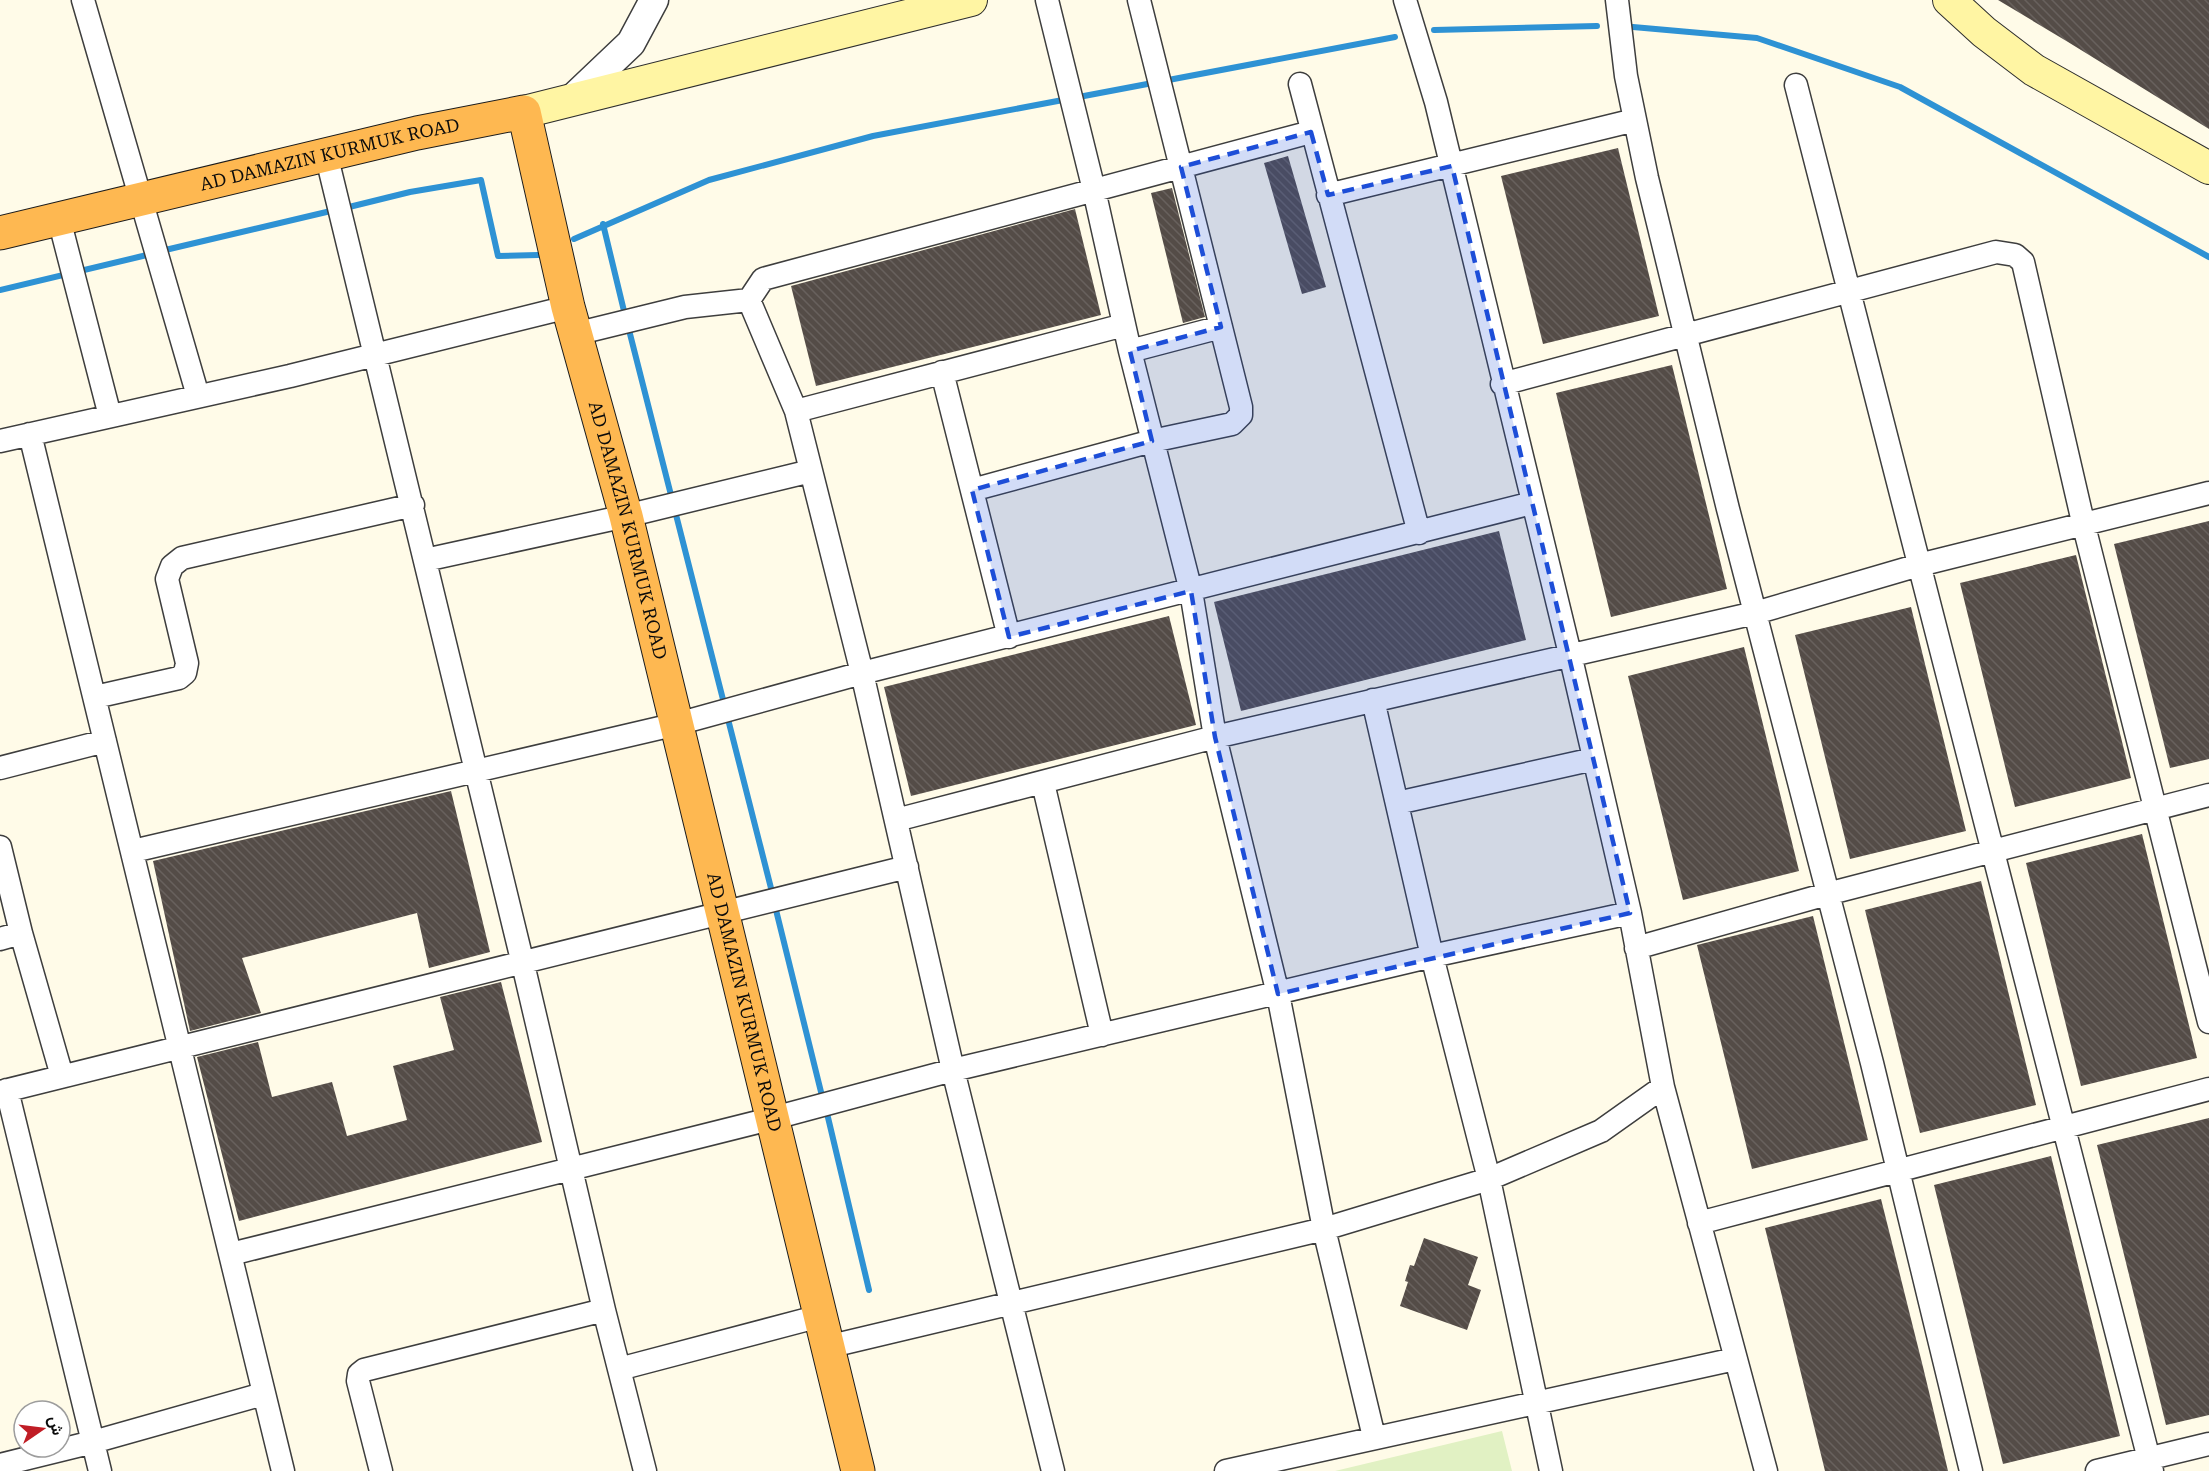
<svg xmlns="http://www.w3.org/2000/svg" width="2209" height="1471" viewBox="0 0 2209 1471" font-family="'Roboto Serif',Vazirmatn,serif">
<style>
.pitch{fill:#e1f1c3}
.lines{fill:none;stroke-linecap:round;stroke-linejoin:round}
.stream{stroke:#2e92d4;stroke-width:6}
.building{fill:url(#building-back-hatch)}
.minor-casing{stroke:#3e3e3e;stroke-width:25}
.tertiary-casing{stroke:#3e3e3e;stroke-width:31}
.secondary-casing{stroke:#2d2d2d;stroke-width:34}
.trunk-casing{stroke:#1c1c1c;stroke-width:35}
.minor{stroke:#fff;stroke-width:22}
.tertiary{stroke:#fff;stroke-width:28}
.secondary{stroke:#fff5a3;stroke-width:32}
.trunk{stroke:#feb851;stroke-width:33}
.marked{fill:#1d4ed8;fill-opacity:0.2;stroke:#1d4ed8;stroke-width:4.5;stroke-dasharray:12 8;stroke-linejoin:round}
.labels{text-anchor:middle;stroke-width:6;stroke-linejoin:round;paint-order:stroke}
.street-label{font-size:18px;fill:#0b0b0b;stroke:#fff}
</style>
<defs>
<pattern id="building-back-hatch" width="6" height="6" patternUnits="userSpaceOnUse" patternTransform="scale(1.5)"><rect width="6" height="6" fill="#544c47"/><path d="M-1 5l2 2M0 0l6 6M5-1l2 2" fill="none" stroke="#68615d"/></pattern>
</defs>
<rect width="100%" height="100%" fill="#fffbe8"/>
<path class="pitch" d="M 1502,1431 L 1512,1471 L 1335,1471 Z"/>
<g class="lines">
<path class="stream" d="M 1633,27 L 1757,38 L 1900,87 L 2209,257
M 1434,30 L 1597,26
M 345,208 L 410,192 L 481,180 L 498,256 L 538,255
M 603,224 L 624,311
M 574,239 L 709,180 L 873,136 L 1395,37
M 161,251 L 335,210
M 0,290 L 151,254
M 629,330 L 773,896
M 775,906 L 823,1100
M 826,1109 L 869,1290"/>
</g>
<path class="building" d="M 1998,0 L 2209,0 L 2209,129 L 2068,42 Z
M 1618,148 L 1659,316 L 1543,344 L 1501,176 Z
M 1288,156 L 1326,287 L 1302,294 L 1264,163 Z
M 1172,188 L 1205,317 L 1183,323 L 1151,193 Z
M 1075,209 L 1101,315 L 816,386 L 791,286 Z
M 1672,365 L 1727,589 L 1611,617 L 1556,393 Z
M 2209,521 L 2209,759 L 2170,768 L 2114,544 Z
M 1499,531 L 1526,640 L 1241,711 L 1214,602 Z
M 2076,555 L 2131,778 L 2015,807 L 1960,583 Z
M 1911,607 L 1966,831 L 1850,859 L 1795,635 Z
M 1169,616 L 1196,725 L 911,796 L 884,687 Z
M 1744,647 L 1799,871 L 1683,900 L 1628,676 Z
M 451,791 L 490,952 L 429,968 L 417,913 L 242,958 L 261,1013 L 190,1031 L 153,861 Z
M 2142,834 L 2197,1058 L 2081,1086 L 2026,863 Z
M 1981,881 L 2036,1105 L 1920,1133 L 1865,910 Z
M 1813,916 L 1868,1140 L 1752,1169 L 1697,945 Z
M 501,982 L 542,1142 L 239,1221 L 197,1057 L 258,1042 L 272,1097 L 332,1082 L 347,1136 L 407,1120 L 393,1066 L 454,1050 L 440,997 Z
M 2209,1118 L 2209,1415 L 2166,1425 L 2097,1145 Z
M 2051,1156 L 2120,1436 L 2003,1464 L 1934,1185 Z
M 1881,1199 L 1923,1367 L 1948,1471 L 1825,1471 L 1779,1284 L 1765,1228 Z
M 1424,1238 L 1478,1257 L 1468,1285 L 1481,1290 L 1467,1330 L 1400,1306 L 1408,1282 L 1405,1281 L 1410,1265 L 1414,1266 Z"/>
<g class="lines">
<g class="minor-casing">
<path id="minor" d="M 83,0 L 198,396
M 1047,0 L 1094,190 L 1130,351 L 1191,591 L 1215,737 L 1278,994 L 1324,1229 L 1374,1437
M 1405,0 L 1436,102 L 1570,654 L 1630,913 L 1663,1087 L 1766,1471
M 1617,0 L 1626,76 L 1647,178 L 1728,509 L 1872,1063 L 1971,1471
M 1300,84 L 1419,533
M 1796,85 L 2152,1471
M 326,154 L 523,964 L 604,1310 L 645,1471
M 1328,195 L 1635,120
M 59,219 L 110,416
M 749,300 L 796,411 L 862,673 L 953,1070 L 1053,1471
M 575,334 L 685,307 L 749,300 L 763,279 L 1311,132
M 1130,351 L 1221,327
M 942,372 L 1009,637
M 1502,384 L 1996,252 L 2015,255 L 2023,262 L 2083,522 L 2209,1022
M 796,411 L 1124,325
M 30,434 L 283,1471
M 0,441 L 290,376 L 568,307
M 972,490 L 1152,441 L 1232,424 L 1241,415 L 1241,407 L 1139,0
M 425,560 L 626,516 L 811,471
M 95,697 L 179,678 L 185,673 L 187,663 L 167,579 L 172,566 L 182,558 L 413,505
M 1373,700 L 1432,956 L 1489,1179 L 1551,1471
M 0,768 L 105,741
M 1043,783 L 1102,1035
M 1397,803 L 1594,759
M 896,820 L 1215,737 L 1755,613 L 1919,565 L 2209,493
M 0,847 L 21,933 L 62,1076
M 133,851 L 677,724 L 862,673 L 1532,503
M 0,939 L 21,933
M 1636,948 L 1827,894 L 2209,795
M 7,1090 L 100,1471
M 0,1092 L 907,867
M 1699,1223 L 2209,1089
M 231,1254 L 774,1118 L 953,1070 L 1432,956 L 1630,913
M 827,1347 L 1324,1229 L 1489,1179 L 1601,1131 L 1663,1087
M 619,1369 L 820,1316
M 0,1465 L 93,1442 L 263,1394
M 381,1471 L 358,1381 L 359,1374 L 364,1370 L 604,1310
M 1226,1471 L 1735,1359
M 2097,1471 L 2209,1444"/>
</g>
<g class="tertiary-casing">
<path id="tertiary" d="M 571,100 L 631,43 L 654,0"/>
</g>
<g class="secondary-casing">
<path id="secondary" d="M 1949,0 L 1984,32 L 2034,70 L 2209,168
M 524,112 L 971,0"/>
</g>
<g class="trunk-casing">
<g id="trunk">
<path id="s1" d="M 0,233 L 417,133 L 524,112 L 568,307 L 626,516 L 858,1471"/>
</g>
</g>
<use href="#minor" class="minor"/>
<use href="#tertiary" class="tertiary"/>
<use href="#secondary" class="secondary"/>
<use href="#trunk" class="trunk"/>
</g>
<path class="marked" d="M 1311,132 L 1328,195 L 1452,166 L 1630,913 L 1278,994 L 1215,737 L 1191,591 L 1009,637 L 972,490 L 1152,441 L 1130,351 L 1221,327 L 1181,167 Z"/>
<g class="labels">
<g class="street-label">
<text dy="6" stroke="none"><textPath href="#s1" startOffset="339">AD DAMAZIN KURMUK ROAD</textPath></text>
<text dy="6" stroke="none"><textPath href="#s1" startOffset="969">AD DAMAZIN KURMUK ROAD</textPath></text>
<text dy="6" stroke="none"><textPath href="#s1" startOffset="1455">AD DAMAZIN KURMUK ROAD</textPath></text>
</g>
</g>
<g transform="translate(42 1429) rotate(76)"><circle r="28" fill="#ffffff" stroke="#9d9d9d" stroke-width="1.5"/>
<path d="M0-4.5L10 22L0 15L-10 22Z" fill="#c01d25"/>
<text y="-9" font-size="16" font-weight="bold" text-anchor="middle" fill="#0b0b0b">ش</text>
</g>
</svg>
